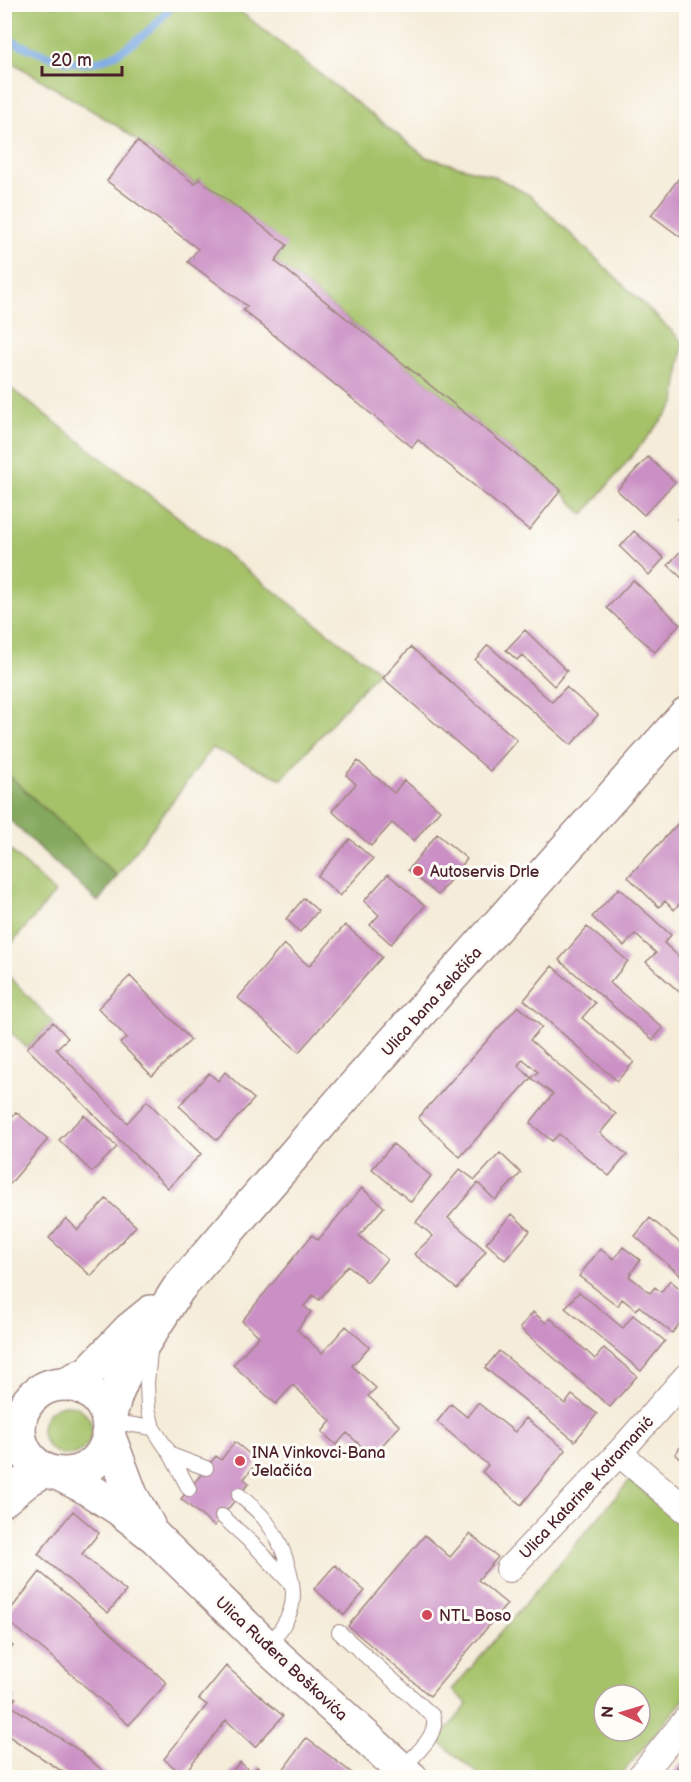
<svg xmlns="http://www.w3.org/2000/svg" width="691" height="1782" viewBox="0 0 691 1782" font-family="'Balsamiq Sans',sans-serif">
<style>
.green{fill:#a5c269;stroke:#78704a;stroke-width:1.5;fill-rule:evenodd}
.forest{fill:#84a85d;stroke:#676444;stroke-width:1.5}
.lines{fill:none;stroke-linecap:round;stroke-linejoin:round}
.stream{stroke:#7aa9e4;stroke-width:8}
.building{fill:#ca8fc4}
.service-casing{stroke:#a08682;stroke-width:16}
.minor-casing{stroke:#a08682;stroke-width:28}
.secondary-casing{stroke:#a08682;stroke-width:36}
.service{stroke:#fff;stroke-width:14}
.minor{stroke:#fff;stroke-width:26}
.secondary{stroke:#fff;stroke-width:33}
.poi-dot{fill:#d1495b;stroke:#fdfcf7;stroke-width:2}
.labels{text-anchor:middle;stroke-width:6;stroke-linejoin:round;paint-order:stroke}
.poi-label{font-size:16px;fill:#4a1f2b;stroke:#fdfcf7;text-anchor:start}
.street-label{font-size:16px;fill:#4a1f2b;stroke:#fdfcf7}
</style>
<rect width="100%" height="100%" fill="#fdfcf7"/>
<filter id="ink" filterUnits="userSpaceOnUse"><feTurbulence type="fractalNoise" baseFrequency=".0167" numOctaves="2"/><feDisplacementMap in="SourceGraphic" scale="12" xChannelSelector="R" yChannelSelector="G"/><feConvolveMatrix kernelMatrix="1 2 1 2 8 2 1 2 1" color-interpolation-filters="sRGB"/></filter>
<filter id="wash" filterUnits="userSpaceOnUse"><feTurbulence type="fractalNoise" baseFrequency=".008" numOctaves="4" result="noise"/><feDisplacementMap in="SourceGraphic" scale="24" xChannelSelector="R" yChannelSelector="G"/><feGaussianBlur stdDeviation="1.35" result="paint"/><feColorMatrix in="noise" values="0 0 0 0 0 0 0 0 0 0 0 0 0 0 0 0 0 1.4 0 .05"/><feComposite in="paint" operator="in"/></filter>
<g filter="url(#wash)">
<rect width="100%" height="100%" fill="#f5ecd9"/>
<path class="green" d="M 4,5 L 232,5 L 426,157 L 496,177 L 531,196 L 683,342 L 675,404 L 583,515 L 561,490 L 275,261 L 286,245 L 199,179 L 195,184 L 119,127 L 5,58 Z
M 4,383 L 378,671 L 282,779 L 212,748 L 117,876 L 5,772 Z
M 5,845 L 55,893 L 5,951 Z
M 4,971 L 53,1022 L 27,1048 L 5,1027 Z
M42 1430a25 25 0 1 1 50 0a25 25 0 1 1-50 0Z
M 630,1480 L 686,1528 L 686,1697 L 619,1777 L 482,1777 L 438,1741 L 468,1704 L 452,1690 ZM 604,1695 L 640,1695 L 640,1731 L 604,1731 Z"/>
<path class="forest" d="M 5,772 L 117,876 L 98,902 L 5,816 Z"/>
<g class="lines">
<path class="stream" d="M 4,37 C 26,48 59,62 83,63 C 114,64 156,28 173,4"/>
</g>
<g id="blocks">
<path class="building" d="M 137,141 L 195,184 L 199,179 L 287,245 L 275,261 L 561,490 L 529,530 L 418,440 L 412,447 L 243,310 L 247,306 L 188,262 L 198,249 L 107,181 Z
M 679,178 L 686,184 L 686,241 L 651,215 Z
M 648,457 L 675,482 L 644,515 L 617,490 Z
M 686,482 L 686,494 L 680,489 Z
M 686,509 L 686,528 L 677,519 Z
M 634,531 L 664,558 L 649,575 L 620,547 Z
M 686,545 L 686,582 L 668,565 Z
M 633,580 L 680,624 L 655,652 L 607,608 Z
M 525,630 L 567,671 L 554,686 L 522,655 L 517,660 L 506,650 Z
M 488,645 L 552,702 L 566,687 L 598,715 L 571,745 L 475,660 Z
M 411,647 L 517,740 L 490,771 L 383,678 Z
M 358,761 L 394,793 L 404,780 L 440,810 L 414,841 L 392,823 L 371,846 L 332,811 L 356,784 L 346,775 Z
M 686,815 L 686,905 L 682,901 L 674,910 L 665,901 L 659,907 L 628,877 Z
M 437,834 L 467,859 L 438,895 L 408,870 Z
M 350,839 L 373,859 L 340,896 L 318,876 Z
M 388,874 L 425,906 L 391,944 L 370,925 L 379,915 L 364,901 Z
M 619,888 L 671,935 L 664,943 L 686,963 L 686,998 L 646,962 L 656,953 L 635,934 L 624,946 L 592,917 Z
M 304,898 L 318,911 L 300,932 L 286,919 Z
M 345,925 L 382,957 L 299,1052 L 238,998 L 284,944 L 309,966 Z
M 587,927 L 628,961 L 610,983 L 663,1028 L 653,1040 L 559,960 Z
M 552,966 L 595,1003 L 582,1018 L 634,1062 L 617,1081 L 524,1000 Z
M 130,976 L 191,1040 L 152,1076 L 120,1043 L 127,1038 L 98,1008 Z
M 518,1006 L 542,1027 L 530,1040 L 616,1114 L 600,1133 L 627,1155 L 609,1176 L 559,1134 L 552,1141 L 530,1123 L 553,1094 L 531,1078 L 538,1072 L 523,1059 L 518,1065 L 531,1078 L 460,1157 L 418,1118 Z
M 53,1022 L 68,1038 L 56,1049 L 127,1123 L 147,1101 L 201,1154 L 168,1188 L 27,1048 Z
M 225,1072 L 254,1099 L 217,1140 L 179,1106 L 209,1073 L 218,1081 Z
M 16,1112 L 48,1139 L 4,1191 L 4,1126 Z
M 84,1115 L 117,1147 L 92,1172 L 59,1140 Z
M 393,1144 L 431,1176 L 411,1202 L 372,1169 Z
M 686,1146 L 686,1161 L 679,1154 Z
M 500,1153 L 521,1173 L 495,1200 L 478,1183 L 448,1218 L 486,1251 L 457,1289 L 414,1254 L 433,1236 L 416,1222 L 460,1169 L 475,1180 Z
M 362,1188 L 384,1207 L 359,1236 L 387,1259 L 367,1282 L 348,1265 L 319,1300 L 313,1295 L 304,1306 L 311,1312 L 297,1330 L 322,1353 L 346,1326 L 369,1347 L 352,1366 L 376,1388 L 368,1396 L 400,1426 L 372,1456 L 347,1433 L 336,1445 L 322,1432 L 331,1421 L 293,1385 L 276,1404 L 233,1365 L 259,1336 L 242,1321 L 312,1235 L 318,1240 Z
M 686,1198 L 686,1210 L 681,1205 Z
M 106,1199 L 136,1226 L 91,1276 L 49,1238 L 66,1218 L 78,1230 Z
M 512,1214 L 530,1231 L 505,1260 L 486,1243 Z
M 650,1218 L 679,1242 L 686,1233 L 686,1280 L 635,1236 Z
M 623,1247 L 640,1260 L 629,1276 L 650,1293 L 655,1287 L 661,1292 L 670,1280 L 686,1294 L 686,1316 L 672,1333 L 639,1306 L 636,1310 L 622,1299 L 618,1306 L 579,1276 L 600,1249 L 614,1259 Z
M 579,1292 L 623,1328 L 633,1315 L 665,1341 L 641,1371 L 565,1308 Z
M 533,1312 L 546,1323 L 550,1318 L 595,1359 L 604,1348 L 637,1376 L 610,1407 L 520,1328 Z
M 499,1351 L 565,1404 L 572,1395 L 597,1414 L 575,1441 L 485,1368 Z
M 478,1403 L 515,1432 L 526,1418 L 566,1450 L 521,1505 L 482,1472 L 488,1465 L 437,1422 L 451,1404 L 467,1417 Z
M 686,1440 L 686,1463 L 675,1454 Z
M 235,1442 L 258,1461 L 244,1479 L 249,1483 L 214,1526 L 181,1499 L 216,1456 L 221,1460 Z
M 73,1511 L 99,1533 L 82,1554 L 126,1591 L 108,1613 L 38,1554 Z
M 470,1534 L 498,1557 L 478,1580 L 507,1604 L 430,1696 L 348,1626 L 425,1535 L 450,1557 Z
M 335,1565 L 365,1591 L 344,1615 L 314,1589 Z
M 40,1572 L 83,1608 L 167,1683 L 129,1725 L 45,1651 L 4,1618 Z
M 4,1639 L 13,1646 L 4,1656 Z
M 226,1666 L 283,1716 L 255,1747 L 226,1720 L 183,1775 L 164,1759 L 207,1705 L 199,1699 Z
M 4,1688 L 16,1698 L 10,1705 L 80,1751 L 111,1778 L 72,1778 L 4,1733 Z
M 306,1738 L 356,1776 L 355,1778 L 285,1778 L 288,1773 L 283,1770 Z
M 686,1758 L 686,1778 L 668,1778 Z
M 240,1762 L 253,1774 L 257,1766 L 272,1778 L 226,1778 Z"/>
</g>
</g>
<g filter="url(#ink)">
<use href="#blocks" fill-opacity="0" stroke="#a08682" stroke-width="1.5"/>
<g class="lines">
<g class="service-casing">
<path id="service" d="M 150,1351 L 147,1383 L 148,1408 L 153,1428 L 171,1455 L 206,1468
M 108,1421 L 153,1428
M 171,1455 L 189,1489
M 239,1495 C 248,1503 259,1511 266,1521 C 282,1542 300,1586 290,1612 C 285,1625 276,1636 268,1648
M 222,1516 L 255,1546 L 291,1584
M 339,1632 L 433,1716 C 440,1735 414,1755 402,1769"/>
</g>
<g class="minor-casing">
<path id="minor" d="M 619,1453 L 686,1510
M 509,1569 L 619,1453 L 686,1377
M 639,1778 L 686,1720"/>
</g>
<g class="secondary-casing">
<path id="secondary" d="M 65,1384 L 89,1372 L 130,1329 L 151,1312
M19 1429a45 45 0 1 1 90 0a45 45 0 1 1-90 0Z
M 108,1421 L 116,1395 L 126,1371 L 178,1289 L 324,1120 L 686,714
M 108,1434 L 131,1495 L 148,1525
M 59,1474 L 85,1487 L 118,1508 L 155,1537 L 268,1648 L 411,1778
M 4,1499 L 29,1479 L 45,1470"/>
</g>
<use href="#service" class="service"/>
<use href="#minor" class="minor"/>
<use href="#secondary" class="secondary"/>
</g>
</g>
<g class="poi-dot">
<circle cx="418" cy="871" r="6"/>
<circle cx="240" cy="1461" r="6"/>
<circle cx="427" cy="1615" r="6"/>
</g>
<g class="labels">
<g class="poi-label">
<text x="430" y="877">Autoservis Drle</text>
<text x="252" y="1458">INA Vinkovci-Bana<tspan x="252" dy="18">Jelačića</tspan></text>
<text x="439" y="1621">NTL Boso</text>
</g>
<g class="street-label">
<text transform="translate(431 1001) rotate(-48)" y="6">Ulica bana Jelačića</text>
<text transform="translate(586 1487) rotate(-47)" y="6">Ulica Katarine Kotramanić</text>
<text transform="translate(282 1658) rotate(43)" y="6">Ulica Ruđera Boškovića</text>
</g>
</g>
<rect width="691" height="1782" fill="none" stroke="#fdfcf7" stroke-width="24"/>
<g transform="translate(622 1713) rotate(274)"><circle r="28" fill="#fdfcf7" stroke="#b5a4a5" stroke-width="1.5"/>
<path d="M0-4.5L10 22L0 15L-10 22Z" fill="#d1495b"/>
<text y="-9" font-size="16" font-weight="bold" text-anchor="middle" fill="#4a1f2b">N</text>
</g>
<path d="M42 66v9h80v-9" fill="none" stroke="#4a1f2b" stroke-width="3"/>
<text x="51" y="66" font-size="18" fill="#4a1f2b" stroke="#fdfcf7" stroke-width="4.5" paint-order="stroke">20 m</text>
</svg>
